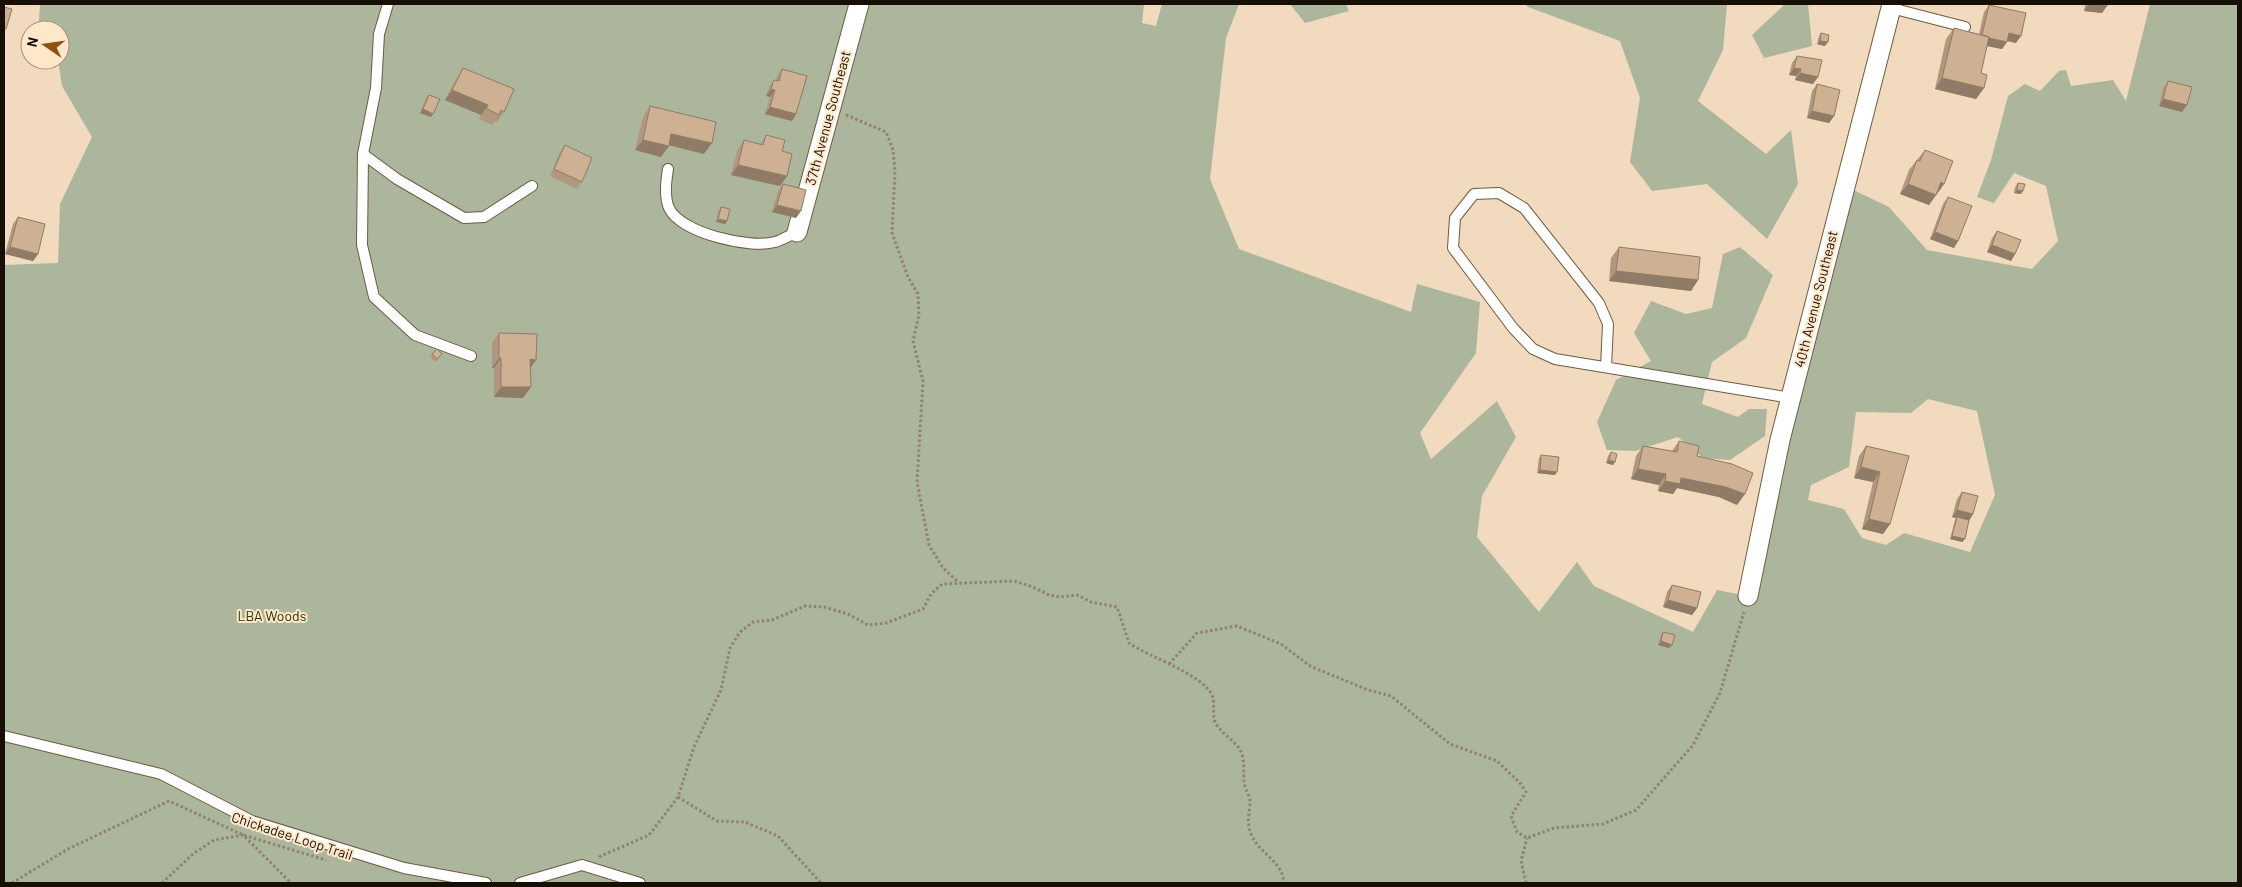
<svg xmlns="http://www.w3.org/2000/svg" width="2242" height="887" viewBox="0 0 2242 887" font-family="Barlow,sans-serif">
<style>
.green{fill:#abb69d;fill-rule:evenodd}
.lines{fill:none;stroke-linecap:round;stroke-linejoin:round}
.service-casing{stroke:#6e5b41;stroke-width:12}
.minor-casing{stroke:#6e5b41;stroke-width:21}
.path{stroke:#92826d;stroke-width:3;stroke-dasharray:2.5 2.5;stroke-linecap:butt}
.service{stroke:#fff;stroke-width:10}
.minor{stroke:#fff;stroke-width:19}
.wall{fill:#b1977e}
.shaded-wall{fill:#907b66}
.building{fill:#ceb092;stroke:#907b66}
.labels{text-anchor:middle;stroke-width:4;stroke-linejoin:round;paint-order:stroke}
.street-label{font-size:14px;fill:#170f06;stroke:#ffe7ca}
.park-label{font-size:14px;fill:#263900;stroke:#ffe7ca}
</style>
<rect width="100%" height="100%" fill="#f1dabd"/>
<path class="green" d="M 40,4 L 1144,4 L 1142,23 L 1156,26 L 1162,4 L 1239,4 L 1226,38 L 1210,179 L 1239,249 L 1411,312 L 1417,284 L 1480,302 L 1476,353 L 1420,433 L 1431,459 L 1497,401 L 1516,437 L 1482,496 L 1477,537 L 1539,612 L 1577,562 L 1594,586 L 1693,632 L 1717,590 L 1748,596 L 1845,186 L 1889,207 L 1927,250 L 2032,269 L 2058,241 L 2046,186 L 2014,173 L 1994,203 L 1977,197 L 1991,160 L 2008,96 L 2025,84 L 2040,91 L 2059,71 L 2066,70 L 2071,86 L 2113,80 L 2126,101 L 2150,4 L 2238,4 L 2238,883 L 4,883 L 4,265 L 58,263 L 60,204 L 92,137 L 62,86 L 58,60 L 60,60 L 60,30 L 43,30 L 39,21 ZM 1928,399 L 1977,411 L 1995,495 L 1970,552 L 1904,533 L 1886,545 L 1862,538 L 1844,509 L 1808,500 L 1811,485 L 1849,467 L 1856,412 L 1911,413 Z
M 1290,4 L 1346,4 L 1349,11 L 1305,23 Z
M 1525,4 L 1727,4 L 1723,50 L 1698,101 L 1766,154 L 1791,130 L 1798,184 L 1767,239 L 1707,184 L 1652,191 L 1630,162 L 1640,98 L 1620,41 L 1528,7 Z
M 1783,4 L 1808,4 L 1812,46 L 1764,58 L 1752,35 L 1783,6 Z
M 1740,247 L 1773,275 L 1746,338 L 1712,362 L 1702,404 L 1738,417 L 1749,409 L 1767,409 L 1765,436 L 1730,460 L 1703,458 L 1678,437 L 1635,451 L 1607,450 L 1597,422 L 1616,380 L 1651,361 L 1634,333 L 1651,301 L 1686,314 L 1712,308 L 1723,254 Z"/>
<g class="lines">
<g class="service-casing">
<path id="service" d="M 388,4 L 379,34 L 376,88 L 363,154 L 362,245 L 374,297 L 415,335 L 471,356
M 1891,8 L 1965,27
M 363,154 L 397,179 L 464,218 L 484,217 L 532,186
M 668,169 C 666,181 664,197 669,208 C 680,233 750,249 775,242 C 782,240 790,235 797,232
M 1606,367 L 1608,324 L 1599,303 L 1524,208 L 1499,193 L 1474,194 L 1455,218 L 1453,248 L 1513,328 L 1533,349 L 1555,359 L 1791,398
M 4,736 L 161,774 L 252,821 L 404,868 L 486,883
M 520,883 L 582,865 L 640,883"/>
</g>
<g class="minor-casing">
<path id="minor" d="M 797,232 L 859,4
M 1748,596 L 1780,440 L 1892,4"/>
</g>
<path class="path" d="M 846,115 L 886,132 L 893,150 L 895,171 L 892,233 L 908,277 L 918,294 L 919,315 L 913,341 L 923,381 L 917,482 L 929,545 L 943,568 L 957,581
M 1169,664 L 1197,633 L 1237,626 L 1281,644 L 1310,666 L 1368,690 L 1391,696 L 1450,744 L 1497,761 L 1520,783 L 1526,792 L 1511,816 L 1517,832 L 1527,838 L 1554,828 L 1603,824 L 1636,810 L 1693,745 L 1720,693 L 1744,612
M 678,797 L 717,821 L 745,822 L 778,836 L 821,883
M 599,857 L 649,835 L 678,797 L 694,747 L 721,690 L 730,648 L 740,632 L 753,622 L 772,620 L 805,606 L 824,607 L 848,614 L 868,625 L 886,623 L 923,609 L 931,594 L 942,584 L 1014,581 L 1033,587 L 1049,595 L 1060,597 L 1077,595 L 1091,602 L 1117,607 L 1129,643 C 1149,657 1202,674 1212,695 C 1216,705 1211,716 1216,724 C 1223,735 1236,741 1241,752 C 1245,760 1243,773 1244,782 C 1245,789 1249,794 1250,800 C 1250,812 1246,823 1251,834 C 1259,854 1282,860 1284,883
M 12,883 L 68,849 L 169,801 L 243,835 L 326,860
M 162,883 L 193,854 L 214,840 L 243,835 L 291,883
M 1526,883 L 1521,861 L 1527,838"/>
<use href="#service" class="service"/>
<use href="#minor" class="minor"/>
</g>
<path class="wall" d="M 2066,4 L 2107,4 L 2102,13 L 2084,11 L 2085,5 Z
M 1989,5 L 2016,43 L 2007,41 L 2002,49 L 1987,46 L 1981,73 L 1984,88 L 1976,99 L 1935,89 L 1946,39 L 1954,28 L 1979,34 L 1984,12 Z
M 1821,33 L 1825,46 L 1817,44 L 1819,36 Z
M 1797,56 L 1818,77 L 1813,84 L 1795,80 L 1796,76 L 1789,75 L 1792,63 Z
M 463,68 L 504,112 L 497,122 L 495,121 L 492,125 L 479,119 L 481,115 L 445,100 L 456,79 Z
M 782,69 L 796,114 L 792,121 L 765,114 L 770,97 L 766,96 L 769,87 L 774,80 L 776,80 L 777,76 Z
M 2168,81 L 2187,105 L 2182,112 L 2159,106 L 2163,88 Z
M 1817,84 L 1834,116 L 1829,123 L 1807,118 L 1812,91 Z
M 429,95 L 433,114 L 431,117 L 420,113 L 426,98 Z
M 650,106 L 704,154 L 669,145 L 661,157 L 635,150 L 643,117 Z
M 766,135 L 782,151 L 787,176 L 780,186 L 731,175 L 737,151 L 744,140 L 760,144 Z
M 565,145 L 582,182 L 577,189 L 550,176 L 560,152 Z
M 1925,150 L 1944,184 L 1929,205 L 1900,194 L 1909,170 Z
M 2018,183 L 2021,194 L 2014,193 L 2015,187 Z
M 783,184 L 796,218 L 772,212 L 778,191 Z
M 1948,197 L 1958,241 L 1954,248 L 1930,239 L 1943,204 Z
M 721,207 L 727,221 L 725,224 L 716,222 L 718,211 Z
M 18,217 L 38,254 L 33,261 L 5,254 L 13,224 Z
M 1997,231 L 2015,254 L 2011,261 L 1987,252 L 1992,238 Z
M 1619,247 L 1698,280 L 1691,291 L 1609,281 L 1611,258 Z
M 499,333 L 536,360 L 530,368 L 523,398 L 494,397 L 494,368 L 492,368 L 492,343 Z
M 432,354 L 439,358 L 435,362 L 430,357 Z
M 1679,441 L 1697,456 L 1737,505 L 1719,497 L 1677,488 L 1673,494 L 1658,491 L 1659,485 L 1631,479 L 1636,456 L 1643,446 L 1672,451 Z
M 1866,446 L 1909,456 L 1890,524 L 1883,534 L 1862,529 L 1873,482 L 1854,478 L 1859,456 Z
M 1611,452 L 1615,462 L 1613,465 L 1606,463 L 1608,456 Z
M 1541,455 L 1555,475 L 1537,473 L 1539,458 Z
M 1962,492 L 1973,514 L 1969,520 L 1965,539 L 1962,542 L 1950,539 L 1955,520 L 1956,518 L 1952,517 L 1957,499 Z
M 1672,585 L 1697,608 L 1692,615 L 1663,607 L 1667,592 Z
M 1663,632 L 1669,648 L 1658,645 L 1661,635 Z"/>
<path class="shaded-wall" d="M 2066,4 L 2086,4 L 2085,5 Z
M 2089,4 L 2107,6 L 2102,13 L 2084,11 Z
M 2009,33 L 2021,36 L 2016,43 L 2004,40 Z
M 1982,37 L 2007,42 L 2002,49 L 1977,44 Z
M 1820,41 L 1828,42 L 1825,46 L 1817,44 Z
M 1794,68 L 1801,69 L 1796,76 L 1789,75 Z
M 1800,73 L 1818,77 L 1813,84 L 1795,80 Z
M 1942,78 L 1984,88 L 1976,99 L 1935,89 Z
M 771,89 L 775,90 L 770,97 L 766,96 Z
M 452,90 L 488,105 L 481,115 L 445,100 Z
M 2163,99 L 2187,105 L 2182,112 L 2159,106 Z
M 770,107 L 796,114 L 792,121 L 765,114 Z
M 423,109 L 433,114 L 431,117 L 420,113 Z
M 1812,111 L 1834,116 L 1829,123 L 1807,118 Z
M 671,134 L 712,143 L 704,154 L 664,144 Z
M 643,140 L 669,146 L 661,157 L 635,150 Z
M 738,165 L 787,176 L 780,186 L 731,175 Z
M 1941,182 L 1944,184 L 1937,194 Z
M 1908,184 L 1936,195 L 1929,205 L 1900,194 Z
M 2017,190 L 2023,191 L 2021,194 L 2014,193 Z
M 777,205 L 801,211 L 796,218 L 772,212 Z
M 718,219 L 727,221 L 725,224 L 716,222 Z
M 1935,232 L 1958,241 L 1954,248 L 1930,239 Z
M 1992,245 L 2015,254 L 2011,261 L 1987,252 Z
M 10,247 L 38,254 L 33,261 L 5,254 Z
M 1616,271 L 1698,280 L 1691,291 L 1609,281 Z
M 499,358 L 501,358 L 494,368 L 492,368 Z
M 530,359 L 536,360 L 529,370 Z
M 501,387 L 531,387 L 523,398 L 494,397 Z
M 1609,460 L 1615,462 L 1613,465 L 1606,463 Z
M 1861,467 L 1880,472 L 1873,482 L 1854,478 Z
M 1638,469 L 1666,474 L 1659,485 L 1631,479 Z
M 1540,470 L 1557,472 L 1555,475 L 1537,473 Z
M 1681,478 L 1726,487 L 1745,494 L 1737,505 L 1719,497 L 1677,488 L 1673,494 L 1658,491 L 1665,481 Z
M 1957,510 L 1973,514 L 1969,521 L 1957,517 L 1956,518 L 1952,517 Z
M 1869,519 L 1890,524 L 1883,534 L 1862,529 Z
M 1952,536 L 1965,539 L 1962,542 L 1950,539 Z
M 1668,600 L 1697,608 L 1692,615 L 1663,607 Z
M 1661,641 L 1672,645 L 1669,648 L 1658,645 Z"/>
<path class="building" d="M 2089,4 L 2107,4 L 2107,6 Z
M 1989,5 L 2026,13 L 2021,36 L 2009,33 L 2007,42 L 1989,38 L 1989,37 L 1982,35 Z
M 4,7 L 12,9 L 6,29 L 4,29 Z
M 1954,28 L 1989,37 L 1981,73 L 1987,75 L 1984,88 L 1942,78 Z
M 1821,33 L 1829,35 L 1828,42 L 1820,41 Z
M 1797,56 L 1822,60 L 1818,77 L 1800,73 L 1801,69 L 1794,68 Z
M 463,68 L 514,89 L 504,112 L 501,110 L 499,115 L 486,108 L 488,105 L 452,90 Z
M 782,69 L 807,76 L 796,114 L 770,107 L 775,90 L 771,89 L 774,80 L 779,81 Z
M 2168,81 L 2192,87 L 2187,105 L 2163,99 Z
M 1817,84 L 1840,90 L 1834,116 L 1812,111 Z
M 429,95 L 440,99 L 433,114 L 423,109 Z
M 650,106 L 716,122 L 712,143 L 671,134 L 669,146 L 643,140 Z
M 766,135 L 785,140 L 782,151 L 792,154 L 787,176 L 738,165 L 744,140 L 763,145 Z
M 565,145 L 592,158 L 582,182 L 554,169 Z
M 1925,150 L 1953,161 L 1944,184 L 1941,182 L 1936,195 L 1908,184 L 1917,160 L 1920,161 Z
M 2018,183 L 2025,184 L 2023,191 L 2017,190 Z
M 783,184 L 806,190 L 801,211 L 777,205 Z
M 1948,197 L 1972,206 L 1958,241 L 1935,232 Z
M 721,207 L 730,209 L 727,221 L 718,219 Z
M 18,217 L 45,224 L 38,254 L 10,247 Z
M 1997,231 L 2021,240 L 2015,254 L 1992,245 Z
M 1619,247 L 1700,257 L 1698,280 L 1616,271 Z
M 499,333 L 537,334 L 536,360 L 530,359 L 531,387 L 501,387 L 501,358 L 499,358 Z
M 437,349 L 442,354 L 437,359 L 432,354 Z
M 1679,441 L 1699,446 L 1697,456 L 1732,464 L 1753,473 L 1745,494 L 1726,487 L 1681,478 L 1680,484 L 1665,481 L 1666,474 L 1638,469 L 1643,446 L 1677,452 Z
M 1866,446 L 1909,456 L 1890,524 L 1869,519 L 1880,472 L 1861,467 Z
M 1611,452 L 1617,454 L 1615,462 L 1609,460 Z
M 1541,455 L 1559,457 L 1557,472 L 1540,470 Z
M 1962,492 L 1978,496 L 1973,514 L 1957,510 Z
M 1957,517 L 1969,520 L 1965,539 L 1952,536 Z
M 1672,585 L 1701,592 L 1697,608 L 1668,600 Z
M 1663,632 L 1675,635 L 1672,645 L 1661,641 Z"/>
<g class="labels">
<g class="street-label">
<text transform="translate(828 118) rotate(-75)" y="5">37th Avenue Southeast</text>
<text transform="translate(1816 299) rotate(-76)" y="5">40th Avenue Southeast</text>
<text transform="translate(292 836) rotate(18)" y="5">Chickadee Loop Trail</text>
</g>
<g class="park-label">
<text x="272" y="621">LBA Woods</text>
</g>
</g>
<rect width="2242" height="887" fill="none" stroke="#170f06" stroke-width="10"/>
<g transform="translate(45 45) rotate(283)"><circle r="24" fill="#ffe7ca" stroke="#a2917c"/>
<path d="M0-4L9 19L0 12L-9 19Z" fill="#8e5311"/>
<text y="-8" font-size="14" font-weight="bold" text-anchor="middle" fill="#170f06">N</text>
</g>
</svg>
